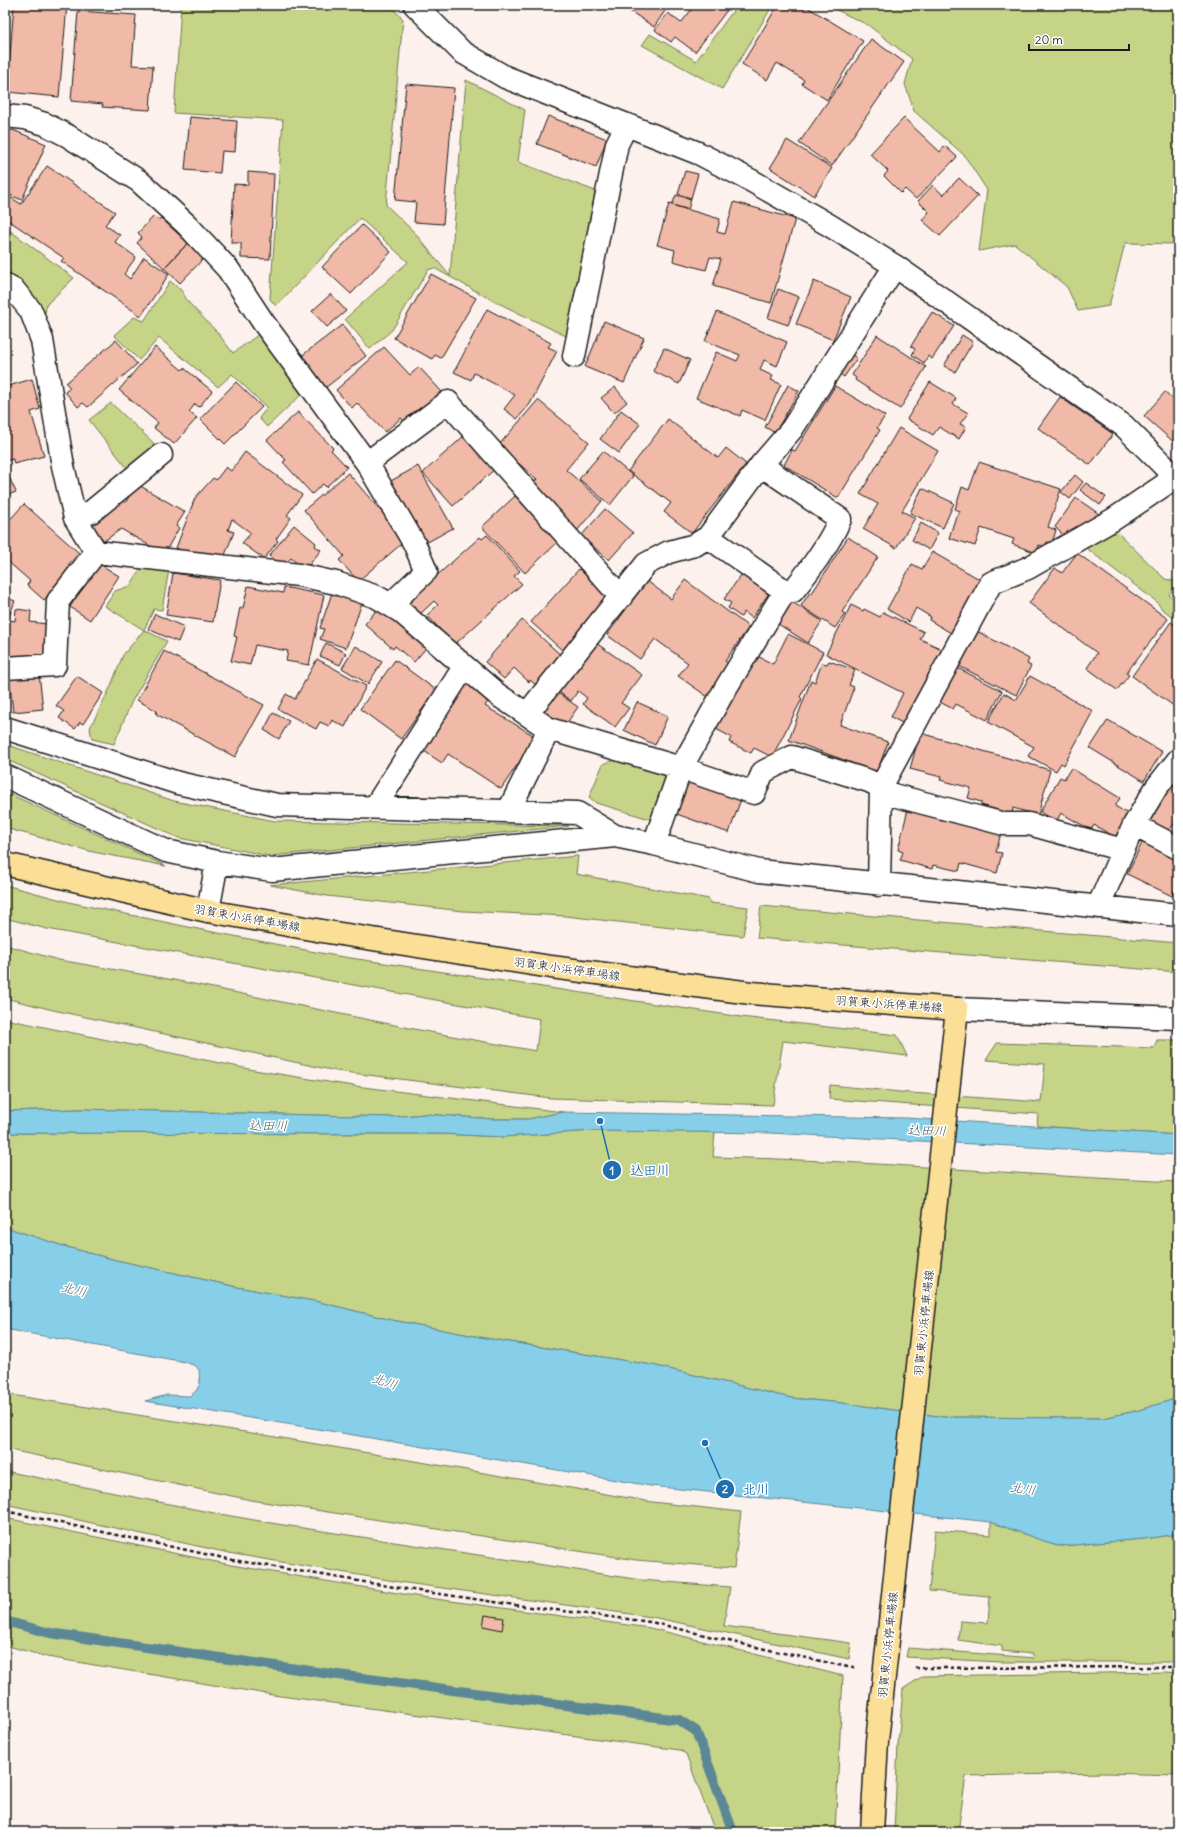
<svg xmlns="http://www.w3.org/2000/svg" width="1183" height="1837" viewBox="0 0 1183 1837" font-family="Delius,'Klee One',sans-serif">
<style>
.green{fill:#c6d488;stroke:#717852}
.water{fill:#87cfe8;stroke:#5c8796}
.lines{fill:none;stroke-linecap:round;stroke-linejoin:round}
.stream{stroke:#5c8796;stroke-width:10}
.building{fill:#f1b9a7;stroke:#1c1c1c}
.minor-casing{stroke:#1c1c1c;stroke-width:25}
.major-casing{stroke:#1c1c1c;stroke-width:25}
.path{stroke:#1c1c1c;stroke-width:2.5;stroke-dasharray:4 3;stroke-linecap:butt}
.minor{stroke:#fff;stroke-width:22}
.major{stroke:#fbdf96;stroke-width:22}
.labels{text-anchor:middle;stroke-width:3;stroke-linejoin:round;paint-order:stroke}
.street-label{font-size:12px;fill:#1c1c1c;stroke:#fff}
.water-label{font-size:13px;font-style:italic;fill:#415b63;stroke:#fff}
.leader{fill:none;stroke:#1f6fb2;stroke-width:1.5}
.callout-dot{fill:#1f6fb2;stroke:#fff;stroke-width:1.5}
.mark-label{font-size:12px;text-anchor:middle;font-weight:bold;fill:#fff}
.callout-label{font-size:13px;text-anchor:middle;font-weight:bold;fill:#1f6fb2;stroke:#fff;stroke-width:3;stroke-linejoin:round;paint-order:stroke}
</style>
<rect width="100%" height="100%" fill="#fcf1ed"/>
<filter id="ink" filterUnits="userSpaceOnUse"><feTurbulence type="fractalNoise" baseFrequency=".025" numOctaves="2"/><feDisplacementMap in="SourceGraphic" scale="8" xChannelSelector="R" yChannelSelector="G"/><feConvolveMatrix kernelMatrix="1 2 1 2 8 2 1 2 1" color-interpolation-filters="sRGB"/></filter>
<g filter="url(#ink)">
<path class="green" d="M 181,5 L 390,5 L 403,19 L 386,205 L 414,232 L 450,276 L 466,80 L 525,110 L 518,162 L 598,192 L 570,338 L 492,300 L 434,268 L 428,270 L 392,330 L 370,349 L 345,319 L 408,262 L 360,218 L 276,306 L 270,299 L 283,120 L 174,113 Z
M 734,5 L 773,5 L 722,89 L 642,45 L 650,34 L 696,61 L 736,7 Z
M 826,5 L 1178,5 L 1178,244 L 1125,243 L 1109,306 L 1078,311 L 1067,287 L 1015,244 L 979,251 L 987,190 L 964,155 L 914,111 L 905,84 L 912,59 L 868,25 Z
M 5,227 L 74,278 L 47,304 L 44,317 C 36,298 24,280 5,270 Z
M 170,281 L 181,290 L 188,302 L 217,332 L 233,353 L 262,332 L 305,391 L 267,427 L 259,418 L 267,408 L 232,374 L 218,387 L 159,338 L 139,360 L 114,335 L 134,317 L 144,321 Z
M 111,403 L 160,449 L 131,473 L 89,420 Z
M 1113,528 L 1165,579 L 1178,582 L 1169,595 L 1178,603 L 1178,621 L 1161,608 L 1157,602 L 1082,545 Z
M 142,567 L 169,569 L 162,610 L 154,609 L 144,630 L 167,641 L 132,701 L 114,744 L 92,739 L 90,728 L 110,688 L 123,655 L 144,630 L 105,606 L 115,591 L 130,586 Z
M 5,744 L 174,801 L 275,821 L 569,826 L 270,856 L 179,838 L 5,759 Z
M 620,758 L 662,771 L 668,781 L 653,820 L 596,803 L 589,797 L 603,764 Z
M 5,792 L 166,866 L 93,852 L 5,828 Z
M 578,856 L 576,874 L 709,899 L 710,903 L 748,907 L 743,936 L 565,916 L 463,911 L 327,896 L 270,885 Z
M 5,885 L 73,903 L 198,929 L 331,955 L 741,1017 L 897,1035 L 907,1056 L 783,1041 L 773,1105 L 551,1098 L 336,1071 L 53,1010 L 5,998 L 5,945 L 59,960 L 174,980 L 419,1030 L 536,1051 L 540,1019 L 47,929 L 5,918 Z
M 761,906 L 1178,943 L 1178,972 L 757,938 Z
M 5,1019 L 254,1070 L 347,1085 L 563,1112 L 528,1119 L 493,1119 L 425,1114 L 391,1117 L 81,1109 L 5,1111 Z
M 1157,1040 L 1178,1040 L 1178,1135 L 1037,1126 L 1038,1114 L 829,1099 L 830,1085 L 910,1093 L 1041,1102 L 1045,1064 L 986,1060 L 997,1043 L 1154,1048 Z
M 593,1131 L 715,1132 L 713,1157 C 869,1160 1023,1176 1178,1182 L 1178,1398 L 1136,1411 L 1103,1418 L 1074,1418 L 945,1417 L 842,1403 L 791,1398 L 652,1365 L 485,1338 L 392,1320 L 319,1302 L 237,1287 L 116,1260 L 63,1246 L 5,1227 L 5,1133 L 441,1134 L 502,1137 Z
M 5,1394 L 264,1435 L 652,1502 L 741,1512 L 734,1568 L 636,1560 L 251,1500 L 5,1449 Z
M 5,1471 L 214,1513 L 277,1524 L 641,1580 L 730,1587 L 724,1626 L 851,1643 L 849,1659 L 652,1617 L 406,1583 L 234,1554 L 5,1504 Z
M 5,1518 L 231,1565 L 421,1597 L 650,1628 L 843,1676 L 835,1832 L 715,1832 L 686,1754 L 680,1750 L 273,1695 L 47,1657 L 5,1645 Z
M 991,1522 L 1038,1539 L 1061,1546 L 1143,1539 L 1178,1534 L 1178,1662 L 1000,1662 L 906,1657 L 908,1648 L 1034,1658 L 1033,1654 L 1002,1651 L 1002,1646 L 958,1640 L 960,1621 L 988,1623 L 990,1596 L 929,1591 L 935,1530 L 991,1535 Z
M 1165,1672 L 1178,1673 L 1178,1775 L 1104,1773 L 966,1776 L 958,1832 L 894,1832 L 898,1745 L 903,1689 L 923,1676 Z"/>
<path class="water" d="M 81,1109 L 391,1117 L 425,1114 L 493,1119 L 528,1119 L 563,1112 L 906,1118 L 1178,1135 L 1178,1155 L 770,1133 L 593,1131 L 502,1137 L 441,1134 L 5,1133 L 5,1111 Z
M 5,1227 L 63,1246 L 116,1260 L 237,1287 L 319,1302 L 392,1320 L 485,1338 L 652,1365 L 791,1398 L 842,1403 L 945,1417 L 1074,1418 L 1103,1418 L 1136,1411 L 1178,1398 L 1178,1534 L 1143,1539 L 1061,1546 L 1038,1539 L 991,1522 L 651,1486 L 330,1431 L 145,1401 L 167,1395 L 190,1396 L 196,1391 L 200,1384 L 199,1370 L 196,1366 L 185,1362 L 5,1329 Z"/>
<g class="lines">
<path class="stream" d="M 5,1621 L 50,1633 L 331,1674 L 679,1720 L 696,1731 L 733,1832"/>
</g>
<path class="building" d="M 14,5 L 67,5 L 59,97 L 7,92 Z
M 621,5 L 669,5 L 654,27 Z
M 695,5 L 731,5 L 695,52 L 675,37 L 671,42 L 655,30 L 668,13 L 681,23 Z
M 778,5 L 804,5 L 863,41 L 827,100 L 802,84 L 804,80 L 777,63 L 767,80 L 742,64 Z
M 78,11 L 136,15 L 132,65 L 153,66 L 150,110 L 102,107 L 103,104 L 71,101 Z
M 871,39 L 904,62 L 832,166 L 799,143 Z
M 406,84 L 454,88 L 443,224 L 414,222 L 416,202 L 395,200 Z
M 548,116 L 607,139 L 596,167 L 537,144 Z
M 190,117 L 237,121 L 235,152 L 222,151 L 220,173 L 185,170 Z
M 904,118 L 940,152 L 945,146 L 957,157 L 916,199 L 905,189 L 901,193 L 884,176 L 888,171 L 870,154 Z
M 13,130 L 46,144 L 22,200 L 5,193 L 5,132 Z
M 787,140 L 832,168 L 814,196 L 770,168 Z
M 47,166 L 115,212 L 105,225 L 120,235 L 115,242 L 136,257 L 124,274 L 130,279 L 144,257 L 169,274 L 141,316 L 61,261 L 64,258 L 5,218 L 5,205 L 10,197 L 21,204 Z
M 685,171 L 698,174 L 691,198 L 678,194 Z
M 248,172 L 274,174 L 270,259 L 241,258 L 241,243 L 231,243 L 234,184 L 248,185 Z
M 959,178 L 978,196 L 940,236 L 922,220 L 929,212 L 918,201 L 933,185 L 943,195 Z
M 676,195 L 691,199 L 688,210 L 672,205 Z
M 734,202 L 795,219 L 771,303 L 713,286 L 721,259 L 710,257 L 706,270 L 673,261 L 675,250 L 657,245 L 669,204 L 720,219 L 717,232 L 725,234 Z
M 154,216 L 158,220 L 161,218 L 188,243 L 164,268 L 137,243 L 142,237 L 138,233 Z
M 362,225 L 391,252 L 351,294 L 322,267 Z
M 188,243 L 204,258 L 180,283 L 164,268 Z
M 431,274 L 476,298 L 441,358 L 435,355 L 432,359 L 394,338 Z
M 814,281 L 851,297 L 833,340 L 796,324 Z
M 778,289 L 799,297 L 788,325 L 768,318 Z
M 331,294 L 346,311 L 327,327 L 312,311 Z
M 487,309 L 551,343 L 548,347 L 557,351 L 530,404 L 517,419 L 504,409 L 515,395 L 474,373 L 471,380 L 454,372 Z
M 717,312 L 787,342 L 777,366 L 764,360 L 760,370 L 773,376 L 771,380 L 781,384 L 765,420 L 742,410 L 740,416 L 696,398 L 716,352 L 737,361 L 740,355 L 705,341 Z
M 932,312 L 954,326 L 932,359 L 928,356 L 924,363 L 912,355 L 915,349 L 911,346 Z
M 604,321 L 644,338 L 624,383 L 585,367 Z
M 342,325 L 366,356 L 325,388 L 300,357 Z
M 877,335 L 926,367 L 900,409 L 855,380 L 856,378 L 852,375 Z
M 962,335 L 973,342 L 955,372 L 944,366 Z
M 116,340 L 137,364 L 88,407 L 83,403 L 78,407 L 65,392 L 70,388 L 66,383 Z
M 155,347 L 182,370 L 184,368 L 212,391 L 199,407 L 195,404 L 189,412 L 197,418 L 174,444 L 154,428 L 158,423 L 119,390 Z
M 384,347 L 410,375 L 419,367 L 442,392 L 419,413 L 416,410 L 404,421 L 401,418 L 385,432 L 357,403 L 352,408 L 336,390 Z
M 664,348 L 690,360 L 679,384 L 653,371 Z
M 849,353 L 857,358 L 844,377 L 836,371 Z
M 32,379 L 40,409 L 31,412 L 44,456 L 14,464 L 13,459 L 5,461 L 5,387 Z
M 236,382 L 262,407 L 225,444 L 200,419 Z
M 930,382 L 956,398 L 953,404 L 968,413 L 960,424 L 966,427 L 959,439 L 939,427 L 933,435 L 907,419 Z
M 788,385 L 799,391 L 775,433 L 765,427 Z
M 835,386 L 885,416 L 877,428 L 880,430 L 838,498 L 784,465 L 792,450 L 795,451 Z
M 615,387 L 627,402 L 614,413 L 601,398 Z
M 1165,392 L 1178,403 L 1178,443 L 1176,444 L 1144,416 Z
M 1060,397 L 1113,434 L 1090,465 L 1038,428 Z
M 538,400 L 589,442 L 566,470 L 602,501 L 576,532 L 531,486 L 537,479 L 498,446 Z
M 621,410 L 640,424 L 619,453 L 600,439 Z
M 298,412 L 333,448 L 331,450 L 347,467 L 326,487 L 323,484 L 312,494 L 283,462 L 286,460 L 267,440 Z
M 668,419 L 718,458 L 726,448 L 746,464 L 692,533 L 664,512 L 671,503 L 628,471 Z
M 899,428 L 938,451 L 902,511 L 915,518 L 896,548 L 863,529 L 878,504 L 860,494 Z
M 466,434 L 496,468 L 453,506 L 423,473 Z
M 603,451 L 633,476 L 610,505 L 579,479 Z
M 245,452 L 302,495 L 287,515 L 291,518 L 276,539 L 278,541 L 264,559 L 242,543 L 251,533 L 232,519 L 228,530 L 234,532 L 223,560 L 204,553 L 202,558 L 176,548 L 195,498 L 213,478 L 216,480 L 226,467 L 231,471 Z
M 979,462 L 1061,489 L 1048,527 L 1056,530 L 1052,543 L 1047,542 L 1045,547 L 1039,545 L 1037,553 L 1012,544 L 1014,539 L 981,528 L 975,546 L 949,538 L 956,516 L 957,517 L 960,511 L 955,509 L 962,487 L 969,490 Z
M 418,466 L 453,528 L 424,544 L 389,482 Z
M 348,473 L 406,540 L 358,581 L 339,560 L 344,556 L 304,510 Z
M 1075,475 L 1083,482 L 1070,499 L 1061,492 Z
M 9,477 L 16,492 L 5,496 L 5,478 Z
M 1086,483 L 1106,497 L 1100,505 L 1080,490 Z
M 137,484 L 185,512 L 176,526 L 179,528 L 164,554 L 121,529 L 104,541 L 89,522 L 120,497 L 125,503 Z
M 922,488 L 954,503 L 943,528 L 910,513 Z
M 515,496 L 558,542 L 525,573 L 482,527 Z
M 1076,498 L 1102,516 L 1064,536 L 1055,527 Z
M 24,504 L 79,553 L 68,565 L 72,568 L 44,600 L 27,585 L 30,581 L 5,559 L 5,525 Z
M 605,509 L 633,533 L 609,560 L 581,536 Z
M 921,523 L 938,533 L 929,550 L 912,540 Z
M 294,525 L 316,543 L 315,546 L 321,550 L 305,570 L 291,558 L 283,567 L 269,556 Z
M 487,535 L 520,571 L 514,576 L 522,584 L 454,645 L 427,615 L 438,605 L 434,601 L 418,616 L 404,600 L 433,579 L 480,537 L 482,539 Z
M 848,537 L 878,557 L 842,612 L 845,614 L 835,628 L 801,606 L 810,592 L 812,593 Z
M 932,552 L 981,580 L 951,633 L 929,620 L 931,617 L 916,608 L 909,622 L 887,609 L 912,564 L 922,569 Z
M 1077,553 L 1168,619 L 1126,673 L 1129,675 L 1117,690 L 1087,668 L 1097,653 L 1029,603 L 1055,568 L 1062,573 Z
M 98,563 L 119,576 L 90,620 L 70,607 Z
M 579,569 L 611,598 L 563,651 L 531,622 Z
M 744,571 L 771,590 L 752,618 L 744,612 L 741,617 L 728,608 L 731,603 L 724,599 Z
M 173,573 L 220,580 L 213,622 L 166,615 Z
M 685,580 L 749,627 L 725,661 L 731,665 L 708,697 L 678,676 L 688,663 L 655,639 L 640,659 L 607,635 L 647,581 L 671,599 Z
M 248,586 L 283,593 L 284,587 L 324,595 L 309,665 L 286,661 L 288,651 L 255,645 L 250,665 L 231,661 L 237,637 L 234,636 L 240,608 L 243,608 Z
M 333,590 L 363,600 L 346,648 L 320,639 L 324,629 L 320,628 Z
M 5,597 L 15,601 L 5,627 Z
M 789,600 L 822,621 L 808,643 L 775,622 Z
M 851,605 L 863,611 L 864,609 L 880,617 L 883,612 L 924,632 L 920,639 L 942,649 L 904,724 L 891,717 L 903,693 L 826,654 Z
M 379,607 L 426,648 L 414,662 L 395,646 L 393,649 L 365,624 Z
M 16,609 L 31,611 L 30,622 L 47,624 L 43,660 L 5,656 L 8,620 L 15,621 Z
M 155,614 L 184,627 L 178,642 L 148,629 Z
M 522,620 L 563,657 L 537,686 L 530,680 L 529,682 L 514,668 L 504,679 L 485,662 Z
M 1171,622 L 1178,627 L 1178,709 L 1132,676 Z
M 975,630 L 1029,659 L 1027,664 L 1031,666 L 1016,695 L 957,665 Z
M 788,634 L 823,652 L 800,697 L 802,699 L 772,757 L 754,748 L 751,753 L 729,742 L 731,737 L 716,729 L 755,655 L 773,664 Z
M 326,643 L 346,653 L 340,665 L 320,656 Z
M 596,643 L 642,675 L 621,703 L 629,708 L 615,727 L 583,704 L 587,698 L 578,691 L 571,701 L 556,690 L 564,678 L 569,681 Z
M 356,646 L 382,662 L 368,684 L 342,668 Z
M 164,651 L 264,705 L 235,757 L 156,714 L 157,711 L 137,700 Z
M 317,659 L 366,686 L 345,727 L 332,720 L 329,726 L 320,722 L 316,729 L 278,709 L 286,694 L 295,699 Z
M 395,660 L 436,690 L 401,739 L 360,709 Z
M 829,661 L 855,670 L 849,685 L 854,687 L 840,725 L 888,742 L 877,772 L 789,740 L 811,680 L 815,682 L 822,663 L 827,664 Z
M 956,667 L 1002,691 L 987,720 L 956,704 L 953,709 L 938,701 Z
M 39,673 L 43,709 L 13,712 L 9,676 Z
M 77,676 L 103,693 L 83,724 L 80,722 L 75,729 L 59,718 L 64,711 L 56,706 Z
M 1030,676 L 1093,711 L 1064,765 L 1061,763 L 1056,771 L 1028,756 L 1034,747 L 988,722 L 1004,693 L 1016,700 Z
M 465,682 L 490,698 L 485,706 L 536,737 L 501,789 L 448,754 L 442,763 L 421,749 Z
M 555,691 L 578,707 L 564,727 L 541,711 Z
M 637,702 L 668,716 L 655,745 L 624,730 Z
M 273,713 L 289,721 L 279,739 L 264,730 Z
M 1108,720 L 1162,752 L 1144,781 L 1090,748 Z
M 920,733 L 1050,770 L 1038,815 L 1013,808 L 1012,814 L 981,805 L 981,802 L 968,798 L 971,788 L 940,780 L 941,777 L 910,769 Z
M 1071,768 L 1120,798 L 1115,806 L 1128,814 L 1115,837 L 1094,825 L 1091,830 L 1061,813 L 1056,822 L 1040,812 L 1060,777 L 1064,779 Z
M 1178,778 L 1178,824 L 1176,826 L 1174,824 L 1166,834 L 1149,820 L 1157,811 L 1154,809 Z
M 687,779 L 741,799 L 729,833 L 674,813 Z
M 908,809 L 1001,833 L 996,852 L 1002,853 L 997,873 L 961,863 L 959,871 L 933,865 L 932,869 L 900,860 L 903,852 L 898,850 Z
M 1143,841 L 1178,857 L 1178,882 L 1172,896 L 1127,874 Z
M 485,1615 L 504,1618 L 502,1630 L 483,1626 Z
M 425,1829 L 425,1832 L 400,1832 L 400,1830 Z"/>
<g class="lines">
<g class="minor-casing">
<path id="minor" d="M 415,5 L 462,52 L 505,77 L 698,153 L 752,181 L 829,225 L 895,266 L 1124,426 L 1178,480
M 5,116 L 25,118 L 45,124 L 68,136 L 139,181 L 187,225 L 228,269 L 263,322 L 367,463 L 414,543 L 426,571 L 390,605
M 5,285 L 14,290 L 31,311 L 42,340 L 63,466 L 75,518 L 96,552 L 299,575 L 336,583 L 377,597 L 400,611 L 498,695 L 549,729 L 681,768 L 754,793 L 763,772 L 792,757 L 869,781 L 881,787 L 879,885
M 574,356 L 617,144 L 626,126
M 367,463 L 448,402 L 621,597
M 75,518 L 91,512 L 161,455
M 708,537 L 785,591
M 5,668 L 55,665 L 58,601 L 96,552
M 527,714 L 646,564 L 669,552 L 695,545 L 708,537 L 761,465 L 792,429 L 895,266
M 5,728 L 178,783 L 277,805 L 577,813 L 615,836 L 654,844 L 759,871 L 1178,915
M 5,776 L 166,851 L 217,862
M 375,807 L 464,667
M 509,810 L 549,729
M 1134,825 L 1178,848
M 654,844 L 681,768 L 724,691 L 785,591 L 793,591 C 811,568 828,546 840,519 L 761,465
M 1123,850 L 1029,824 L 1004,824 L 893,795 L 881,787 L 991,583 L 1028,568 L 1114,519 L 1176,477
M 1098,907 L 1134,825 L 1156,788 L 1178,760
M 208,911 L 217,862 L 272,870 L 615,836
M 957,1009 L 1178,1018"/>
</g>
<g class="major-casing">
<path id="major" d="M 5,864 L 208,911 L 328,932 L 551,967 L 751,993 L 957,1009 L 877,1741 L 872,1832"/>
</g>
<path class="path" d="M 5,1511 L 233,1560 L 406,1589 L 515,1605 L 651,1622 L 733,1642 L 848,1667 L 856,1667
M 915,1668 L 1178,1667"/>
<use href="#minor" class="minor"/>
<use href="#major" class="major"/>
</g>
</g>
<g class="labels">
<g class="street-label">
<text transform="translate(247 918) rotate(10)" y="4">羽賀東小浜停車場線</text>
<text transform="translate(567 969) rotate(8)" y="4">羽賀東小浜停車場線</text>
<text transform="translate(889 1004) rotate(4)" y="4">羽賀東小浜停車場線</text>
<text transform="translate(924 1323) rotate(-84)" y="4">羽賀東小浜停車場線</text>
<text transform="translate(888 1645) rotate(-84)" y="4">羽賀東小浜停車場線</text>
</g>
<g class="water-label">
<text transform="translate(268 1125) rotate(1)" y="5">込田川</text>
<text transform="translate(927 1130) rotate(2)" y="5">込田川</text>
<text transform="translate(74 1289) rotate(14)" y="5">北川</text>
<text transform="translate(385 1381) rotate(18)" y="5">北川</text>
<text transform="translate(1023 1488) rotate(8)" y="5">北川</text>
</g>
</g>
<path class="leader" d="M600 1121L612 1170M705 1443L725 1489"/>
<g class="callout-dot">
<circle cx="600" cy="1121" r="4"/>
<circle cx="705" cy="1443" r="4"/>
<circle cx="612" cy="1170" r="10"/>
<circle cx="725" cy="1489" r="10"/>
</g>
<g class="mark-label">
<text x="612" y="1175">1</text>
<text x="725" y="1493">2</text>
</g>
<g class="callout-label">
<text x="650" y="1175">込田川</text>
<text x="756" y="1494">北川</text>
</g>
<rect width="1183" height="1837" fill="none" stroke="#fff" stroke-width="20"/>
<rect x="10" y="10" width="1163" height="1817" fill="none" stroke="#1c1c1c" stroke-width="1.5" filter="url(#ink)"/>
<path d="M1029 44v6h100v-6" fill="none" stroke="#1c1c1c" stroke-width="2"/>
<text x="1035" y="44" font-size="12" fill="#1c1c1c" stroke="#ffffff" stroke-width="3" paint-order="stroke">20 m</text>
</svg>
